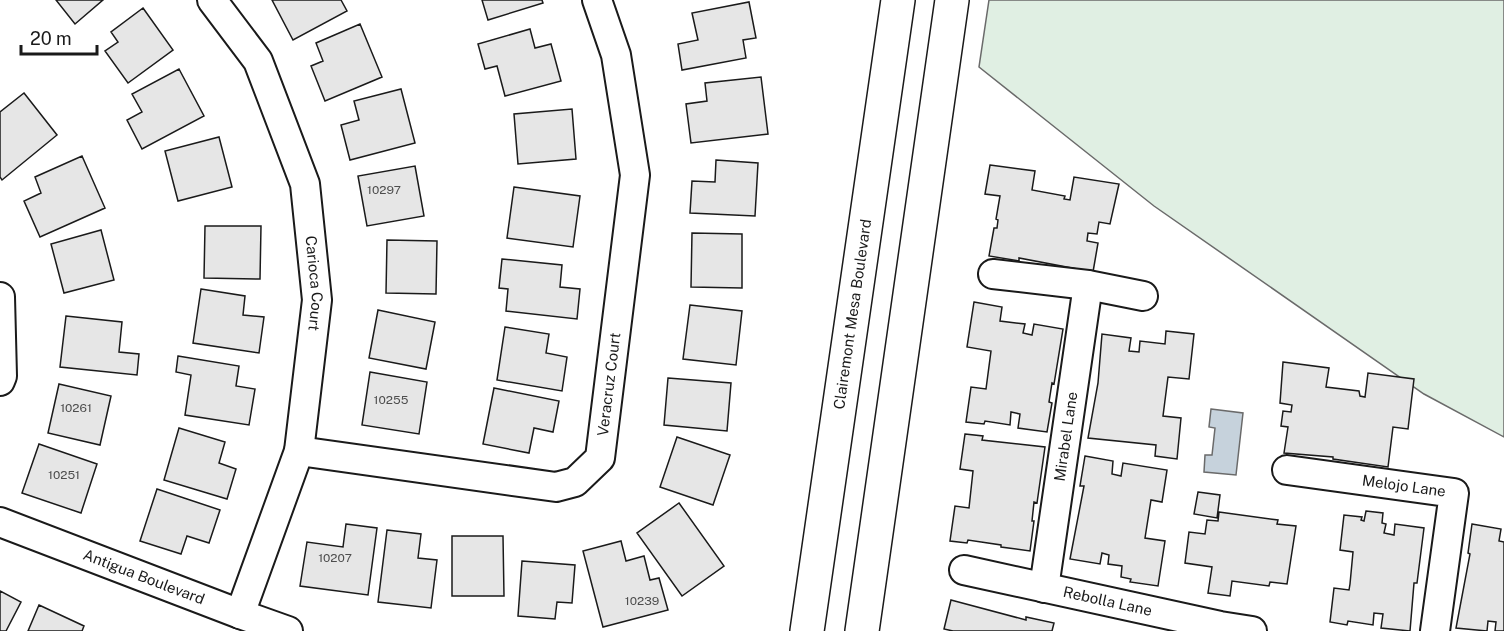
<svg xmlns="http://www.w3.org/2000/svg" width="1504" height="631" viewBox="0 0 1504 631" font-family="'Public Sans',sans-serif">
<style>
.grass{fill:#e0efe3;stroke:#6a6a6a;stroke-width:1.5}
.water{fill:#c6d2dc;stroke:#6a6a6a;stroke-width:1.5}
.building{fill:#e6e6e6;stroke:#1a1a1a;stroke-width:1.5}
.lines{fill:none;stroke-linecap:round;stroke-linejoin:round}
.minor-casing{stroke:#1a1a1a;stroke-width:32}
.major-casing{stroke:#1a1a1a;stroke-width:36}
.minor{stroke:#fff;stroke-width:28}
.major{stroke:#fff;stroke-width:33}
.labels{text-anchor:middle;stroke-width:4.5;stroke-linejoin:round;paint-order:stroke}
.number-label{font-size:12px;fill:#4d4d4d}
.street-label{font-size:15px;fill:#1a1a1a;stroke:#fff}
</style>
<rect width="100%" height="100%" fill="#fff"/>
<path class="grass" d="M 989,0 L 1504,0 L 1504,437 L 1424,394 L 1154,206 L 979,67 Z"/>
<path class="water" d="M 1211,409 L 1243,413 L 1236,475 L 1204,472 L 1205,455 L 1212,455 L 1215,428 L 1209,427 Z"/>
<path class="building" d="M 56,0 L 103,0 L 75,24 Z
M 272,0 L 341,0 L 347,11 L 293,40 Z
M 482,0 L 542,0 L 543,3 L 488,20 Z
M 749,2 L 756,38 L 743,40 L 746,58 L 682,70 L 678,44 L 698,40 L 692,13 Z
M 143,8 L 173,50 L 128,83 L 105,51 L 118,42 L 111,32 Z
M 360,24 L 382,77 L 325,101 L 311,66 L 323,61 L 316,43 Z
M 530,29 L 535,48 L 551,44 L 561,81 L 505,96 L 497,66 L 485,69 L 478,44 Z
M 179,69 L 204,116 L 142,149 L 127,120 L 142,112 L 132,94 Z
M 761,77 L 768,134 L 691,143 L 686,104 L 707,101 L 705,83 Z
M 401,89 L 415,143 L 350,160 L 341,125 L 359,120 L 354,101 Z
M 24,93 L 57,135 L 2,180 L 0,177 L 0,112 Z
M 572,109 L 576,159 L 518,164 L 514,114 Z
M 219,137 L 232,187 L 178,201 L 165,151 Z
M 82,156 L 105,208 L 40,237 L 24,201 L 41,193 L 35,177 Z
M 716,160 L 758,163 L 755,216 L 690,213 L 692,181 L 715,182 Z
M 990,165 L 1035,171 L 1032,190 L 1065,196 L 1064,199 L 1070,200 L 1074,177 L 1119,184 L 1110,224 L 1099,222 L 1097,234 L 1088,233 L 1087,241 L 1098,243 L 1093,272 L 1019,258 L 1019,261 L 989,256 L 994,228 L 997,228 L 998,220 L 996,219 L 1000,196 L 985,194 Z
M 415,166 L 424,216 L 367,226 L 358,176 Z
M 514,187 L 580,196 L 573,247 L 507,238 Z
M 205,226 L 261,226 L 260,279 L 204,278 Z
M 101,230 L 114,280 L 64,293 L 51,244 Z
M 692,233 L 742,234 L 742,288 L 691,287 Z
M 387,240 L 437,241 L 436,294 L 386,293 Z
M 502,259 L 562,265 L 560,287 L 580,289 L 577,319 L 506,311 L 508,289 L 499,288 Z
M 201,289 L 245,296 L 243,315 L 264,317 L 259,353 L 193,343 Z
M 974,302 L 1002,307 L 1000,321 L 1025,324 L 1023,333 L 1032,335 L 1034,324 L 1063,329 L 1054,384 L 1052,383 L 1049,402 L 1052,403 L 1047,432 L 1018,428 L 1020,414 L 1011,412 L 1010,425 L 985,421 L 984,424 L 966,422 L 971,387 L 986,389 L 991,351 L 967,347 Z
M 690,305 L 742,311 L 736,365 L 683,359 Z
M 378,310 L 435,322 L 426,369 L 369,358 Z
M 66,316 L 122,322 L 119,352 L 139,354 L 137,375 L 60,367 Z
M 505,327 L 549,334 L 546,353 L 567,357 L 562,391 L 497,380 Z
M 1166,331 L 1194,334 L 1189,379 L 1168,377 L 1163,416 L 1181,418 L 1177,459 L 1155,456 L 1156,445 L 1088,438 L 1098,383 L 1102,334 L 1131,338 L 1129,351 L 1139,352 L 1140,341 L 1165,344 Z
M 178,356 L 239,366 L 236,386 L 255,389 L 249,425 L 185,415 L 191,375 L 176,372 Z
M 1283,362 L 1329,368 L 1326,387 L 1359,391 L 1360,396 L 1365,397 L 1368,373 L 1414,379 L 1408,429 L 1393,427 L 1388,467 L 1333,459 L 1333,457 L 1284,453 L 1288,427 L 1281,426 L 1283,411 L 1291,412 L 1292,405 L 1280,403 Z
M 370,372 L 427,382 L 419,434 L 362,425 Z
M 668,378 L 731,383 L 727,431 L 664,425 Z
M 59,384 L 111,396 L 100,445 L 48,433 Z
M 494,388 L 559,401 L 553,432 L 534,428 L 529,453 L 483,444 Z
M 179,428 L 225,442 L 219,463 L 236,469 L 227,499 L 164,480 Z
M 965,434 L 983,436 L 982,440 L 1045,447 L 1037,503 L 1034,502 L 1032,521 L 1034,521 L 1030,551 L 1001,547 L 1001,545 L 968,540 L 967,543 L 950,541 L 955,506 L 969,508 L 973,471 L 960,469 Z
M 677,437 L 730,455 L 713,505 L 660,487 Z
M 39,444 L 97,464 L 81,513 L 22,493 Z
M 1085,456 L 1113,461 L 1112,474 L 1121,476 L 1123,463 L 1167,470 L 1162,502 L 1151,500 L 1145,538 L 1165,541 L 1158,586 L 1130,582 L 1131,579 L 1121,577 L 1122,566 L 1108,564 L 1109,555 L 1102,553 L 1100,564 L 1070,559 L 1084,486 L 1080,486 Z
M 157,489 L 220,510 L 209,543 L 187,536 L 181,554 L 140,541 Z
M 1198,492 L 1220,495 L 1217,518 L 1194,514 Z
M 679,503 L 724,566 L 682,596 L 637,533 Z
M 1366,511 L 1383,513 L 1382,523 L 1386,524 L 1384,533 L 1394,535 L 1395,524 L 1424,528 L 1417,583 L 1414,583 L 1410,631 L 1381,628 L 1383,614 L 1374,613 L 1373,625 L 1348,621 L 1347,625 L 1330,622 L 1334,588 L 1349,590 L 1350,584 L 1353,552 L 1340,550 L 1344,515 L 1362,517 L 1361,520 L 1364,521 Z
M 1219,512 L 1278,520 L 1277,524 L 1296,526 L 1287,584 L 1270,582 L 1269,586 L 1232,581 L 1230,596 L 1208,593 L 1212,567 L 1185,563 L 1189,532 L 1205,534 L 1207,520 L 1218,521 Z
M 346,524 L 377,528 L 368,595 L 300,586 L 307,542 L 343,547 Z
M 1472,524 L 1501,529 L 1499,541 L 1504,542 L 1504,631 L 1495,631 L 1496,622 L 1488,621 L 1487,631 L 1456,628 L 1470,554 L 1468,553 Z
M 387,530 L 421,534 L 418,558 L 437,560 L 431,608 L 378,602 Z
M 452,536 L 503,536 L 504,596 L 452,596 Z
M 621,541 L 626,561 L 644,556 L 650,580 L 659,578 L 668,610 L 603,627 L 583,551 Z
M 522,561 L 575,565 L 572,603 L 557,602 L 555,619 L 518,616 Z
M 0,591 L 21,602 L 6,631 L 0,631 Z
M 951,600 L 1026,620 L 1026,617 L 1054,623 L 1052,631 L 953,631 L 944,629 Z
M 39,605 L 84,626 L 82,631 L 28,631 Z"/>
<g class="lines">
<g class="minor-casing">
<g id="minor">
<path id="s1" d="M 212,0 L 258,61 L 305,184 L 317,300 L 299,451 L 240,614"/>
<path d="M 993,274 L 1088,285 L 1143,296"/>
<path d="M 0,297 L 2,376 L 0,381"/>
<path id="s2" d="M 299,451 L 556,487 L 575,482 L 600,458 L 635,175 L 616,55 L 597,0"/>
<path id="s3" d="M 1287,470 L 1454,493 L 1435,631"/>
<path id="s4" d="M 0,522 L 240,614 L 288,631"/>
<path id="s5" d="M 964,570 L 1220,626 L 1252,631"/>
<path id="s6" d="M 1044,588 L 1088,285"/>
</g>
</g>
<g class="major-casing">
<g id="major">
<path id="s7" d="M 807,631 L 898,0"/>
<path d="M 862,631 L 952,0"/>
</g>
</g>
<use href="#minor" class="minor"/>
<use href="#major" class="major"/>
</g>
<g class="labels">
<g class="number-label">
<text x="384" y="194">10297</text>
<text x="391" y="404">10255</text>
<text x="76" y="412">10261</text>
<text x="64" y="479">10251</text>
<text x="335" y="562">10207</text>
<text x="642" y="605">10239</text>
</g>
<g class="street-label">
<text dy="5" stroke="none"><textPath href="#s1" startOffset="308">Carioca Court</textPath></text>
<text dy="5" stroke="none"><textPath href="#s7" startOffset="320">Clairemont Mesa Boulevard</textPath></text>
<text dy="5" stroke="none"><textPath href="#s2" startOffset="388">Veracruz Court</textPath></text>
<text dy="5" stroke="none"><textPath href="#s6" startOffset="153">Mirabel Lane</textPath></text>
<text dy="5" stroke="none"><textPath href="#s3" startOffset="118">Melojo Lane</textPath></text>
<text dy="5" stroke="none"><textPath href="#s4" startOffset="154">Antigua Boulevard</textPath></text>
<text dy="5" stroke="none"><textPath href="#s5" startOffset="147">Rebolla Lane</textPath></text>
</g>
</g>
<path d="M21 45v9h76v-9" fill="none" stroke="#1a1a1a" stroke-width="3"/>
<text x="30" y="45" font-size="18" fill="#1a1a1a" stroke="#ffffff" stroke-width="4.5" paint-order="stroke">20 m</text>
</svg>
